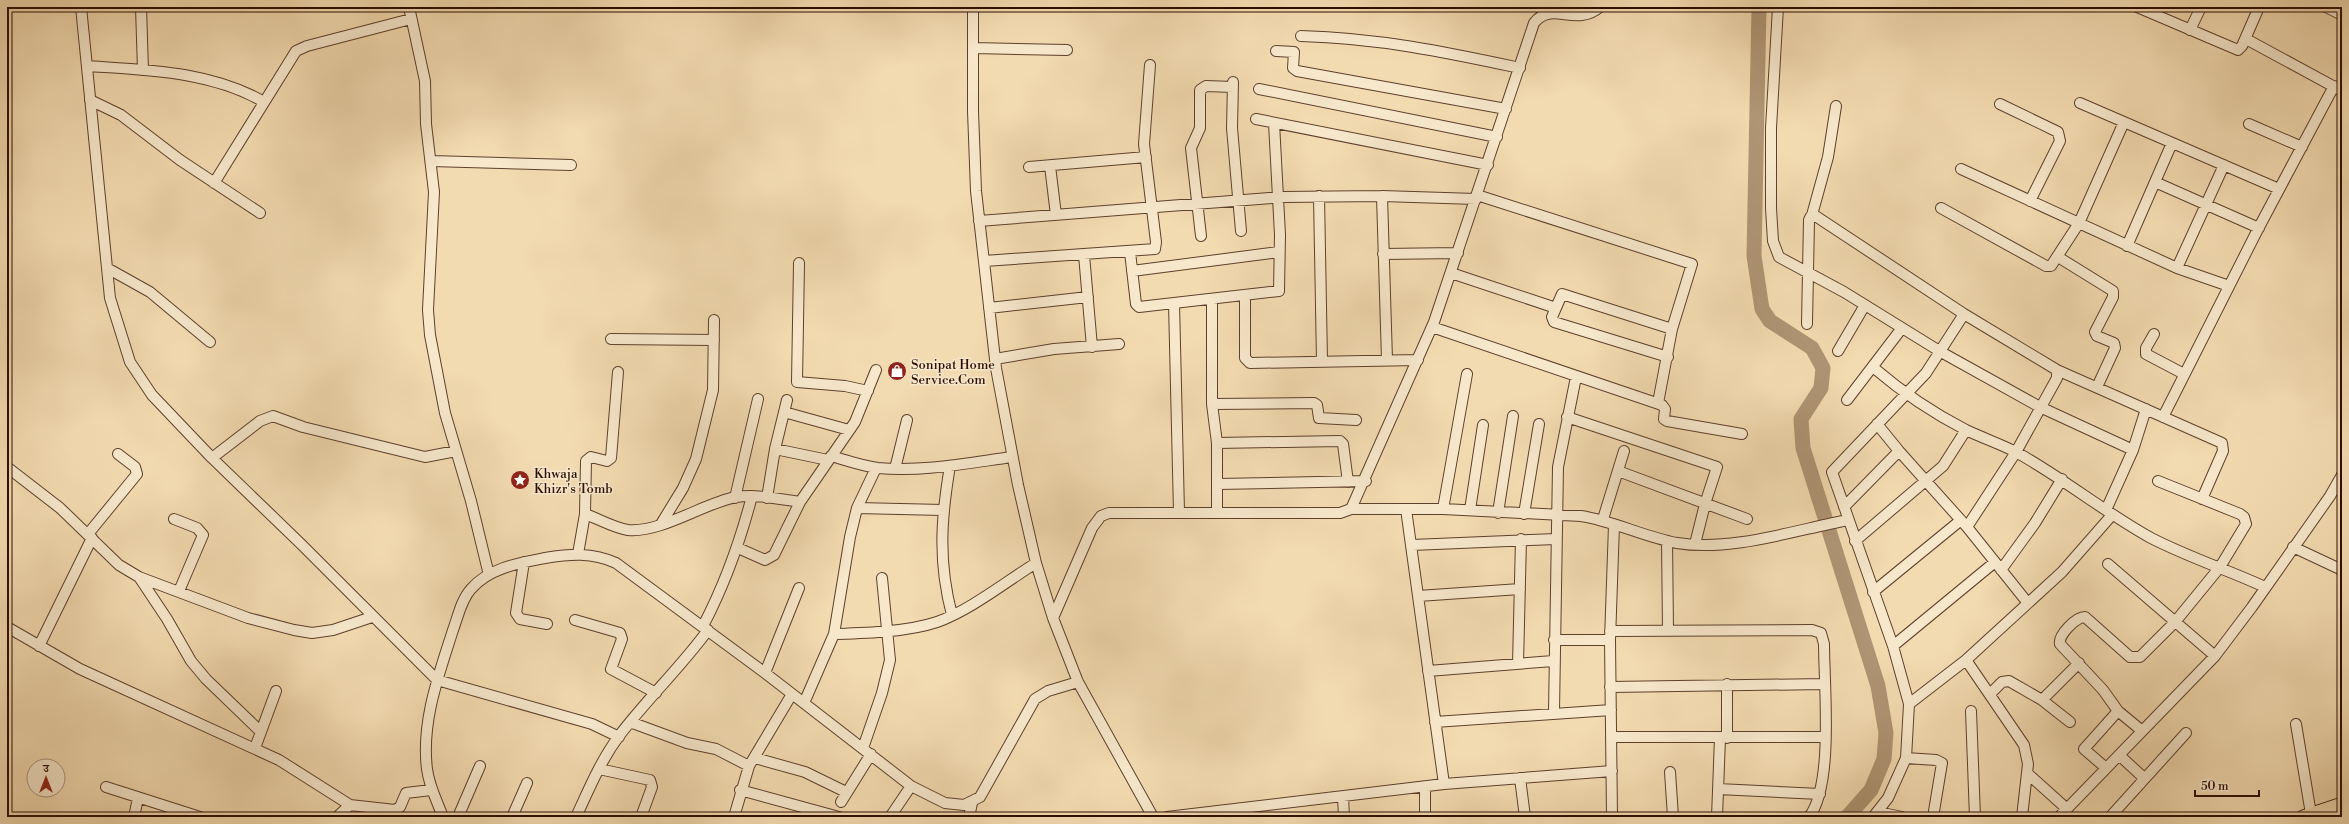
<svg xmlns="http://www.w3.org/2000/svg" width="2349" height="824" viewBox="0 0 2349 824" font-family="'Libre Bodoni','Noto Serif Devanagari',serif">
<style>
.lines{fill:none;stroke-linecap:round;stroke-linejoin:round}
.river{stroke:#af9575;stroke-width:15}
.minor-casing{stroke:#5e402c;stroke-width:12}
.major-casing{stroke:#2c0c00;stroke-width:15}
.minor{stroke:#f7e8cc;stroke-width:10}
.major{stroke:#f3dbb1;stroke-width:13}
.labels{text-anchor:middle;stroke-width:3;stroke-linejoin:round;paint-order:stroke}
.poi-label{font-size:13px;fill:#2c0c00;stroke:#f7e8cc;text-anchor:start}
</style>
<rect width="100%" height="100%" fill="#f3dbb1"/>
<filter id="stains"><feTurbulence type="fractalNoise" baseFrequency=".005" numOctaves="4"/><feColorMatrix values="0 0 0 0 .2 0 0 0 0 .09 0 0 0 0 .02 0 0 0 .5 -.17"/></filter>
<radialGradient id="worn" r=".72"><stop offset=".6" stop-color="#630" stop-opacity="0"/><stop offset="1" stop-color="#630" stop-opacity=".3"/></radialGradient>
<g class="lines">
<path class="river" d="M 1759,7 L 1754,256 L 1762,309 L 1770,321 L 1812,348 L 1823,368 L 1821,388 L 1801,419 L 1803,448 L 1878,686 L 1886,733 L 1884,759 L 1871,790 L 1847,817"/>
<g class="minor-casing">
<path id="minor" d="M 81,7 L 110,298 L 130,362 L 152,395 L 212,458 L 302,545 L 437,680 L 592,724 L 619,737
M 141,7 L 143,70
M 409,7 L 425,81 L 426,124 L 434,192 L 428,310 L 430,335 L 445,413 L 471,501 L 489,575
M 973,7 L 973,111 L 976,191 L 996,368 L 1018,485 L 1036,563 L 1053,618 L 1078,682 L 1153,817
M 1778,7 L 1771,128 L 1771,208 L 1773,241 L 1779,257 L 1844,292 L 1941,352 L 2040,407 L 2133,450
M 2137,7 L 2238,50 L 2242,46 L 2259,7
M 2326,7 L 2342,15
M 2190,30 L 2201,7
M 1301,36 C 1378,38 1445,52 1520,68
M 2246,39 L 2342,91
M 973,48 L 1067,50
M 1276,51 L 1294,52 L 1293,68 L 1297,71 L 1506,109
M 87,66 C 146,70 211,71 264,102
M 1233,82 L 1232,128 L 1241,231
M 1259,89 L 1497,137
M 90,100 L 121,115 L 180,160 L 260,213
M 2080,103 L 2279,189
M 2000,104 L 2058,132 L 2060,141 L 2030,201
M 1256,119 L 1488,165
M 2249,124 L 2302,147
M 431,161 L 571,165
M 1050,166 L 1056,215
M 1029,167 L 1146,157
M 1961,169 L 2177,268 L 2229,286
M 2155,182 L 2259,228
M 214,183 L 296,51 L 307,46 L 411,19
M 1477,195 L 1692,264 L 1672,329 L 1658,403
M 1319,196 L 1322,361
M 1382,196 L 1387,360
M 1941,208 L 2046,266 L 2051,266 L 2079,223 L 2124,122
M 1812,215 L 1828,157 L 1836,106
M 979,221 L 1283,197 L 1382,196 L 1476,199
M 1201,236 L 1191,148 L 1200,128 L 1200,90 L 1206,86 L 1233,87
M 2127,246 L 2172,143
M 1130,252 L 1136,304 L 1139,307 L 1279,291 L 1280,235 L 1274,123
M 1383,254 L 1458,253
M 1084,255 L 1092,347
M 2058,257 L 2113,291 L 2113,297 L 2095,332 L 2097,336 L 2114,343 L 2115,348 L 2097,387
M 984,261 L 1155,249 L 1156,242 L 1144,144 L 1150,65
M 799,263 L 797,382 L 845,386 L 868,391
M 107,268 L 150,292 L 210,342
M 2177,268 L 2224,165
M 1132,271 L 1279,252
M 1451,273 L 1556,308
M 1245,296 L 1245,358 L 1250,363 L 1418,360
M 1212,299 L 1212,404 L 1217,443 L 1217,512
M 1174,303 L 1179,512
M 989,308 L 1088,297
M 1807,324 L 1809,220 L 1811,216 L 1814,215 L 1964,314 L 2057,370 L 2057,378 L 2016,452 L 1967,527
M 1432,327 L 1662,405 L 1665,409 L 1664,419 L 1667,421 L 1742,434
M 2154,334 L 2146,348 L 2146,354 L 2184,374
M 611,339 L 714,340
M 1838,351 L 1865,305
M 1668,357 L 1554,322 L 1552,317 L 1562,294 L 1672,329
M 995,359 L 1054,349 L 1119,344
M 1874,368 C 1902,392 1933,413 1966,430 C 1983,438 2000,444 2016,452 C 2063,478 2104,512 2151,538 C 2188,557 2228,570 2265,587
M 2057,370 L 2222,443 L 2223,451 L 2202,499
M 1847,400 L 1902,328
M 1212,404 L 1314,403 L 1317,405 L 1319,418 L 1356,420
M 784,412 L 849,430
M 1567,417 L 1717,467 L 1705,504 L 1695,544
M 2163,417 L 2257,231 L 2334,86
M 1877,424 L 1899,451 L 1967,527 L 2027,602
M 1217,443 L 1340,441 L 1343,444 L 1348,482
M 775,449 L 828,460
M 831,456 C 846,460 862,466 878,468 C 923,472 968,463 1012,457
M 212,458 L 260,421 L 273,416 L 303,427 L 425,457 L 456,451
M 950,466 C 941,519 938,562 952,615
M 7,467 L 60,508 L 119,565 L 139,577 L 248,618 L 294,630 L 312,633 L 333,630 L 372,617
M 895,469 L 907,420
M 1618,471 L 1747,519
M 1217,484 L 1366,481
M 735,498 L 758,399
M 767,498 L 775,449 L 787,400
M 1844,507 L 1899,451
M 857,508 L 943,510
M 1351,509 L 1443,509 L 1581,516 C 1614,521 1644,537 1677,543 C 1731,552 1795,530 1848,520
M 1406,509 L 1444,784
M 1443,509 L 1467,374
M 1470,510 L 1483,425
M 2106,510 L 2133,450 L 2146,409
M 1498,513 L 1513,416
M 585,514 C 599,519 614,528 628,530 C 661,533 704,503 736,497 C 757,494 779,499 800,502
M 1524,514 L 1539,424
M 174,519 L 197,528 L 203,535 L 179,591
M 1603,519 L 1624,451
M 661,524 L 683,488 L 696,459 L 713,390 L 714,320
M 88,534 L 137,474 L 135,467 L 118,454
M 1667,541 L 1668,630
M 1855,541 L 1943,466 L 1966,430
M 1412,545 L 1556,539
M 2293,547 L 2342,570
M 738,548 L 765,560 L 774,555 L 800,502 L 855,422 L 876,370
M 578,554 L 585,514 L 586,461 L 591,457 L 607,461 L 611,458 L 618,372
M 524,562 L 516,613 L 520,619 L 547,624
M 2108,564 L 2215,656
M 2001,570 L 2035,523 L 2062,479
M 139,577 L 167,619 L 191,661 L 206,679 L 261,732
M 1873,592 L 1961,520
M 1418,596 L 1520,589
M 1053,618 L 1092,528 L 1101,516 L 1109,513 L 1340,513 L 1351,509 L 1434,322 L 1534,23 C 1552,0 1575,28 1600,7
M 575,620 L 620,633 L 622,639 L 611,669 L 656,693
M 703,626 C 725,584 740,542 752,496
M 7,627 L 80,669 L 279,760 L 350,805 L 395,810 L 400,807 L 406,793 L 431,790
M 1610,631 L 1812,630 L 1821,633 L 1824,644 C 1824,686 1834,785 1809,817
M 834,634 C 865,633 907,632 937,622 C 969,611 1007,581 1036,563
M 1554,640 L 1610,640
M 39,646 L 92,538
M 1893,646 L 1995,562
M 1966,660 L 2024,745 L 2028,764 L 2022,817
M 1518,664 L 1521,539
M 1428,671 L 1553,661
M 765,673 L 799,588
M 1727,684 L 1727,738
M 1610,687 L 1824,684
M 1990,694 L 2002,682 L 2009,681 L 2042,700 L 2070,722
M 2042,700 L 2079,663
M 804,703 L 834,634 L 850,537 L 857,508 L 876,468
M 1909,704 L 1966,660 L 2062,572 L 2112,515
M 1971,711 L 1975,817
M 1554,712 L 1558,467 L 1576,377
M 630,722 L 687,743 L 716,749 L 749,766
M 1435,722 L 1611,710
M 2296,724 L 2311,814
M 2141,730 L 2118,711 L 2103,690 L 2060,644 C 2058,635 2076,617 2085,617 L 2130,657 L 2140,657 L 2175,622 L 2220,567 L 2246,524 L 2244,517 L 2240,514 L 2158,481
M 1612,737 L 1825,737
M 255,748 L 276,691
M 863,748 L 882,693 L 890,660 L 882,578
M 2119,755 L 2144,778
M 755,758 L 805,772 L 846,792
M 1906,758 L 1936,760 L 1942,763 L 1933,817
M 2106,768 L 2084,749 L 2118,711
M 599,769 L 650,780 L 652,787 L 641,817
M 1670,772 L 1673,817
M 2027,773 L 2066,808
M 1520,778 L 1525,817
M 106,787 L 200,817
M 1425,787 L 1425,817
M 1718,789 L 1820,794
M 740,790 L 839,817
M 1343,797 L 1344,817
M 841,802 L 871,754
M 1878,812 L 1902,817
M 134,817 L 138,798
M 337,817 L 350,805
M 443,817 C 437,801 429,786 427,769 C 421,722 439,674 453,630 C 458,617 461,600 471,589 C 489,568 519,563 545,558 C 570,554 592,552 616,563 L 765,673 L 911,786 L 945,803 L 964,805 L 980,797 L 1035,699 L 1048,691 L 1078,682
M 458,817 L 480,766
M 512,817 L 527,783
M 576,817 C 589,789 601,760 619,736 C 647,699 681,667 708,630
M 734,817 L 749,766 L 792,694
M 890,817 L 911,786
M 969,817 L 972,803
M 1167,817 L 1444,784 L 1612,771
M 1612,817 L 1610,640 L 1614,525
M 1717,817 L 1720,738
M 1873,817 L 1888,798 L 1906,758 L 1909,704 L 1893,646 L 1832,472 L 1926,373 L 1964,314
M 2059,817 L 2215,656 L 2252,607 L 2330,496 L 2342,475
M 2110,817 L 2186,733"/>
</g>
<g class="major-casing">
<path id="major" d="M 2303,817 L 2342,804"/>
</g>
<use href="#minor" class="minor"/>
<use href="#major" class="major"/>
</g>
<defs>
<g id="shop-disc" transform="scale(1)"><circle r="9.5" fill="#8f2418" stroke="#f7e8cc"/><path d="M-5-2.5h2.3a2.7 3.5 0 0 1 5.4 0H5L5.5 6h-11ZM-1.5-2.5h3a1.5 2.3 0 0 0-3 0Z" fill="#fff"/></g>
<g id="sight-disc" transform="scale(1)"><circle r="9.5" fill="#8f2418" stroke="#f7e8cc"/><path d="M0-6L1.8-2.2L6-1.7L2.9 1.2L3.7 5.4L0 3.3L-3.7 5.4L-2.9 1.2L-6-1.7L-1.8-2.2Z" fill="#fff"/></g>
</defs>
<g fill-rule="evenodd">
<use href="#shop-disc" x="897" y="371"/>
<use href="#sight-disc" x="520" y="480"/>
</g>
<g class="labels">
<g class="poi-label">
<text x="911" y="369">Sonipat Home<tspan x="911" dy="15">Service.Com</tspan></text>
<text x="534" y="478">Khwaja<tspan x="534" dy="15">Khizr's Tomb</tspan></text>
</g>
</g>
<rect width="2349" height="824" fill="none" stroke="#f3dbb1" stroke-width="24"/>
<rect x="8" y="8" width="2333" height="808" fill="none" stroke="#2c0c00" stroke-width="2"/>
<rect x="12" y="12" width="2325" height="800" fill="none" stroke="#2c0c00"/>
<g transform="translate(46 778)"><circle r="19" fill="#f7e8cc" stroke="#a6907a"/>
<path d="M0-3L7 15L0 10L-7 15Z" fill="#8f2418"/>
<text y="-6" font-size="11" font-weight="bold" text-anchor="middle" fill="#2c0c00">उ</text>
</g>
<path d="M2195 790v6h64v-6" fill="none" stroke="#2c0c00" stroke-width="2"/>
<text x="2201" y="790" font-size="12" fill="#2c0c00" stroke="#f7e8cc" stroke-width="3" paint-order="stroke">50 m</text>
<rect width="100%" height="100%" filter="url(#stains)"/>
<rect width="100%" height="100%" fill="url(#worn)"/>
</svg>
